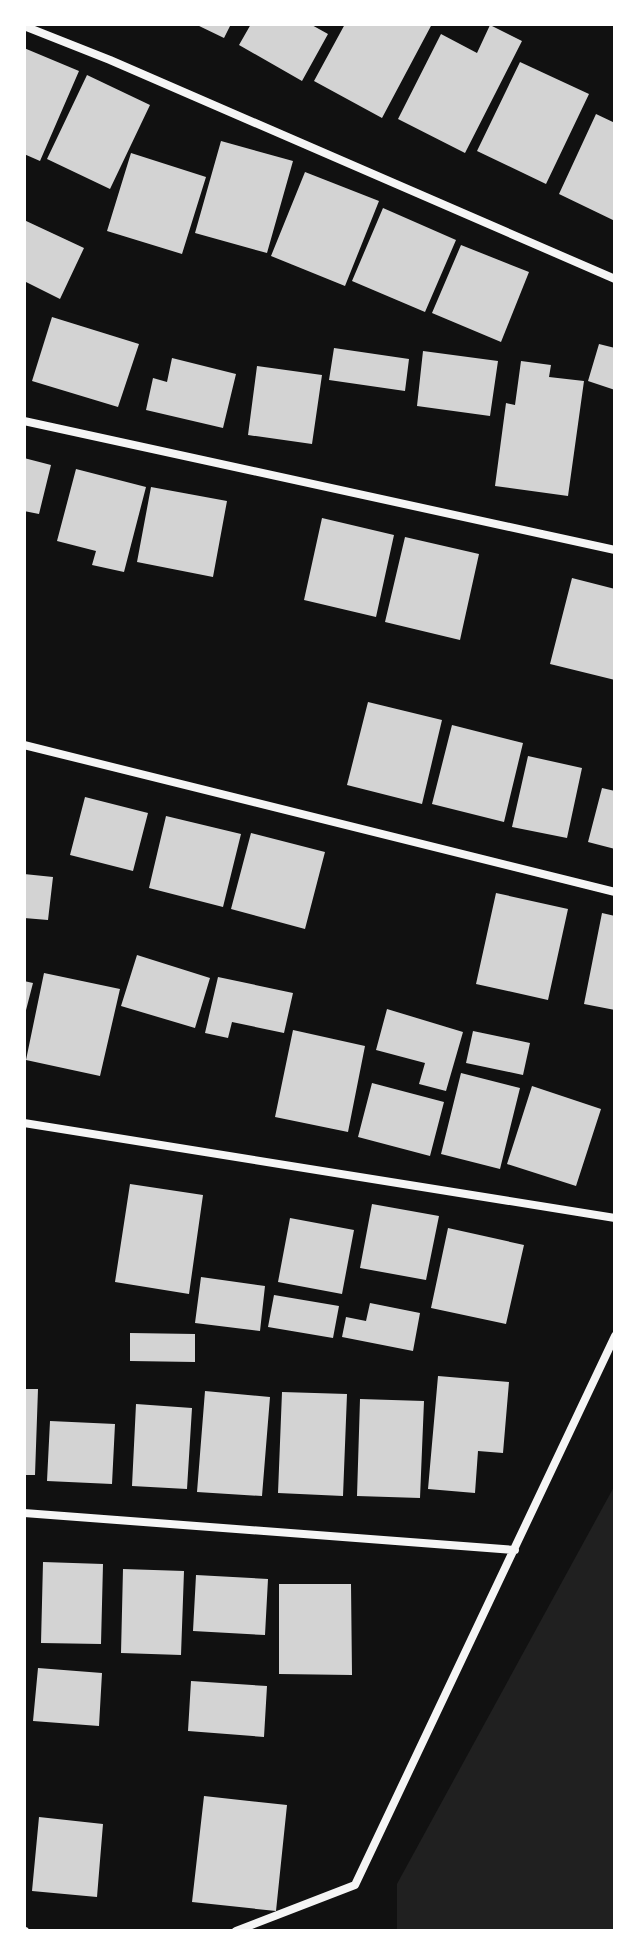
<svg xmlns="http://www.w3.org/2000/svg" width="639" height="1955" viewBox="0 0 639 1955" font-family="'DM Sans',sans-serif">
<style>
.green{fill:#202020}
.building{fill:#d3d3d3}
.lines{fill:none;stroke-linecap:round;stroke-linejoin:round}
.minor{stroke:#f5f5f5;stroke-width:8}
</style>
<rect width="100%" height="100%" fill="#111"/>
<path class="green" d="M 615,1485 L 615,1931 L 397,1931 L 397,1884 Z"/>
<path class="building" d="M 195,24 L 231,24 L 224,38 Z
M 251,24 L 310,24 L 328,34 L 302,81 L 239,45 Z
M 345,24 L 432,24 L 382,118 L 314,81 Z
M 490,25 L 522,41 L 465,153 L 398,119 L 441,34 L 477,53 Z
M 24,48 L 79,71 L 40,161 L 24,154 Z
M 520,62 L 589,94 L 546,184 L 477,151 Z
M 87,75 L 150,105 L 110,189 L 47,159 Z
M 596,114 L 615,123 L 615,221 L 559,194 Z
M 221,141 L 293,161 L 267,253 L 195,233 Z
M 131,153 L 206,177 L 182,254 L 107,231 Z
M 305,172 L 379,201 L 345,286 L 271,256 Z
M 383,208 L 456,240 L 425,312 L 352,281 Z
M 24,220 L 84,248 L 60,299 L 24,281 Z
M 461,245 L 529,272 L 501,342 L 432,313 Z
M 52,317 L 139,344 L 118,407 L 32,381 Z
M 599,344 L 615,348 L 615,390 L 588,381 Z
M 334,348 L 409,359 L 405,391 L 329,380 Z
M 423,351 L 498,361 L 490,416 L 417,406 Z
M 172,358 L 236,374 L 223,428 L 146,410 L 153,378 L 167,382 Z
M 521,361 L 551,365 L 549,377 L 584,381 L 568,496 L 495,486 L 506,403 L 515,405 Z
M 257,366 L 322,375 L 312,444 L 248,435 Z
M 24,458 L 51,465 L 39,514 L 24,511 Z
M 76,469 L 146,487 L 124,572 L 92,565 L 96,551 L 57,541 Z
M 151,487 L 227,501 L 213,577 L 137,562 Z
M 322,518 L 394,535 L 376,617 L 304,600 Z
M 405,537 L 479,554 L 460,640 L 385,622 Z
M 572,578 L 615,589 L 615,680 L 550,664 Z
M 368,702 L 442,720 L 422,804 L 347,785 Z
M 452,725 L 523,743 L 504,822 L 432,804 Z
M 528,756 L 582,768 L 567,838 L 512,827 Z
M 602,788 L 615,791 L 615,849 L 588,842 Z
M 85,797 L 148,813 L 133,871 L 70,855 Z
M 166,816 L 241,834 L 223,907 L 149,888 Z
M 251,833 L 325,852 L 305,929 L 231,909 Z
M 24,874 L 53,877 L 48,920 L 24,918 Z
M 496,893 L 568,909 L 548,1000 L 476,984 Z
M 602,913 L 615,916 L 615,1010 L 584,1004 Z
M 137,955 L 210,978 L 195,1028 L 121,1006 Z
M 44,973 L 120,989 L 100,1076 L 26,1060 Z
M 218,977 L 293,993 L 284,1033 L 232,1022 L 228,1038 L 205,1033 Z
M 24,981 L 33,983 L 25,1014 L 24,1014 Z
M 387,1009 L 463,1032 L 446,1091 L 419,1084 L 425,1063 L 376,1050 Z
M 293,1030 L 365,1046 L 348,1132 L 275,1117 Z
M 473,1031 L 530,1043 L 523,1075 L 466,1063 Z
M 461,1073 L 520,1088 L 500,1169 L 441,1154 Z
M 372,1083 L 444,1102 L 430,1156 L 358,1137 Z
M 532,1086 L 601,1109 L 576,1186 L 507,1164 Z
M 130,1184 L 203,1195 L 189,1294 L 115,1282 Z
M 372,1204 L 439,1216 L 426,1280 L 360,1268 Z
M 290,1218 L 354,1230 L 342,1294 L 278,1282 Z
M 448,1228 L 524,1245 L 506,1324 L 431,1308 Z
M 201,1277 L 265,1286 L 260,1331 L 195,1323 Z
M 274,1295 L 339,1306 L 333,1338 L 268,1327 Z
M 370,1303 L 420,1313 L 413,1351 L 342,1337 L 346,1317 L 366,1321 Z
M 130,1333 L 195,1334 L 195,1362 L 130,1361 Z
M 438,1376 L 509,1382 L 503,1453 L 478,1451 L 475,1493 L 428,1489 Z
M 24,1389 L 38,1389 L 35,1475 L 24,1475 Z
M 205,1391 L 270,1397 L 262,1496 L 197,1492 Z
M 282,1392 L 347,1394 L 343,1496 L 278,1493 Z
M 360,1399 L 424,1401 L 420,1498 L 357,1496 Z
M 136,1404 L 192,1408 L 187,1489 L 132,1486 Z
M 50,1421 L 115,1424 L 112,1484 L 47,1481 Z
M 43,1562 L 103,1564 L 101,1644 L 41,1643 Z
M 123,1569 L 184,1571 L 181,1655 L 121,1653 Z
M 196,1575 L 268,1579 L 265,1635 L 193,1631 Z
M 279,1584 L 351,1584 L 352,1675 L 279,1674 Z
M 38,1668 L 102,1673 L 99,1726 L 33,1721 Z
M 191,1681 L 267,1686 L 264,1737 L 188,1731 Z
M 204,1796 L 287,1805 L 276,1911 L 192,1902 Z
M 39,1817 L 103,1824 L 97,1897 L 32,1891 Z"/>
<g class="lines">
<path class="minor" d="M 24,26 L 110,60 L 615,279
M 24,421 L 615,550
M 24,745 L 615,892
M 24,1123 L 615,1218
M 24,1513 L 515,1550
M 24,1931 L 25,1931
M 236,1931 L 355,1885 L 615,1336"/>
</g>
<rect width="639" height="1955" fill="none" stroke="#ffffff" stroke-width="52"/>
</svg>
